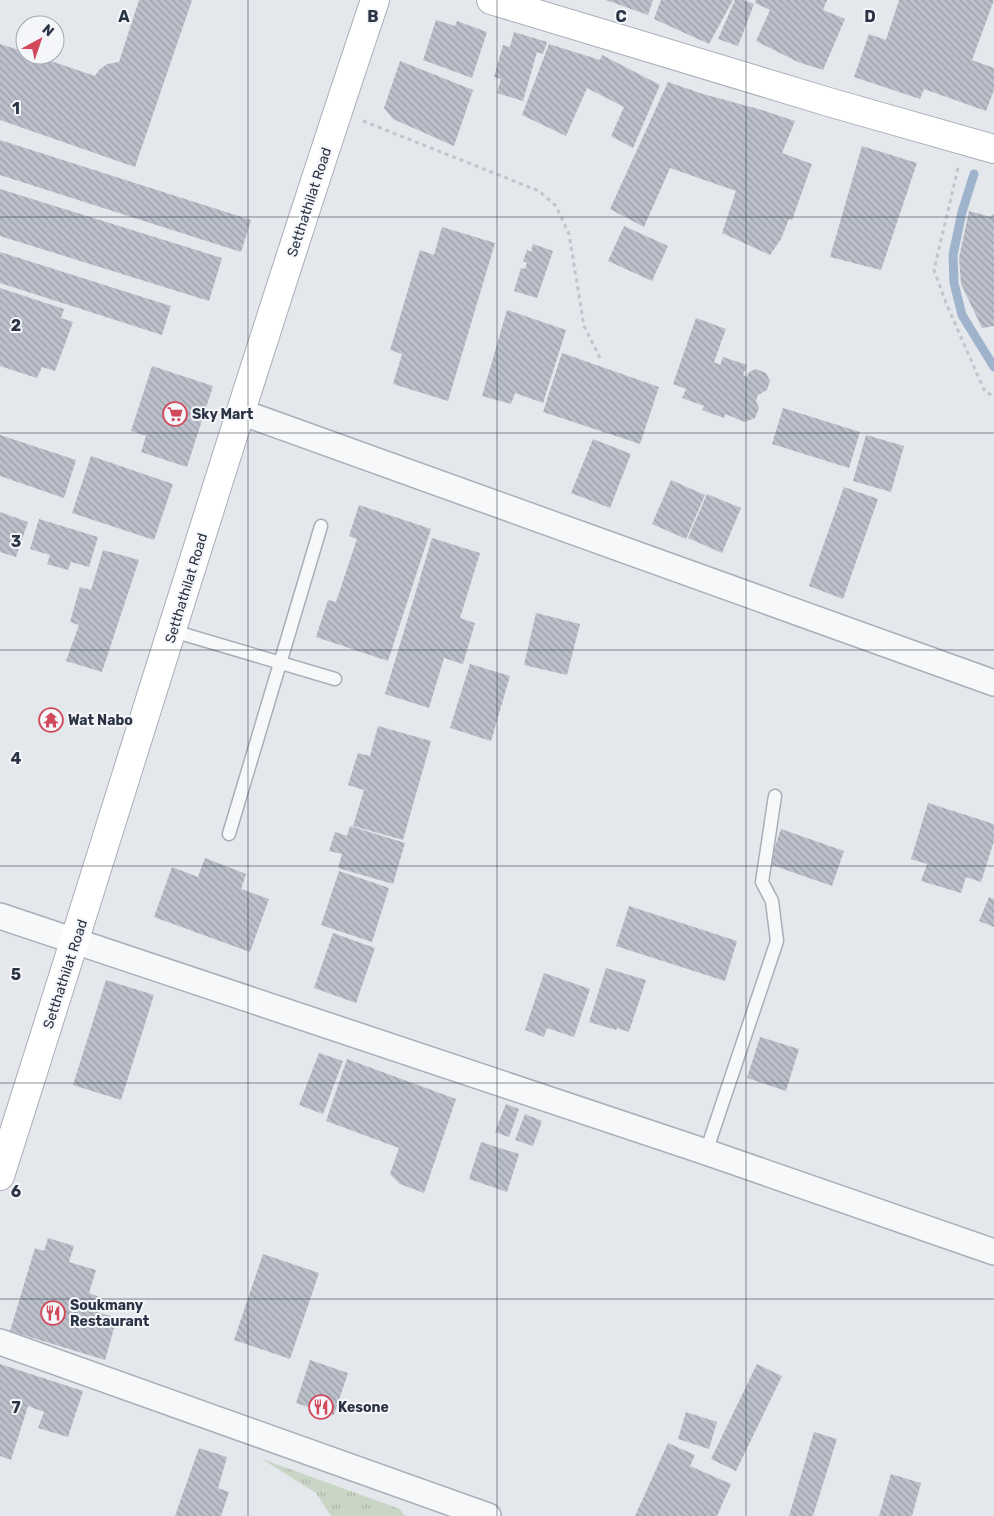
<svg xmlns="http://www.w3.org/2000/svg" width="994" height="1516" viewBox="0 0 994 1516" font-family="Rubik,sans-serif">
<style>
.grass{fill:url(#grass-tufts)}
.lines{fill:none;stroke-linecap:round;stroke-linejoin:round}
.stream{stroke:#9fb4cc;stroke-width:9}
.building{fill:url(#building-back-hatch)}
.lane-casing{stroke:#a9aeb7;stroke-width:15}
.street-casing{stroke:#a9aeb7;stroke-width:28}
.secondary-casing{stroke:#a9aeb7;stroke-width:30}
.path{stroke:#c2c5cb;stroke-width:3;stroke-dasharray:4 4;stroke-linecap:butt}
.lane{stroke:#f7f8fa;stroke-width:12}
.street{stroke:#f7f8fa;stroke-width:25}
.secondary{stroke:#fff;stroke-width:28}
.grid{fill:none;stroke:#2b3445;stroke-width:1;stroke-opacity:0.55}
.labels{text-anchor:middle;stroke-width:4;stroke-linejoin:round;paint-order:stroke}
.street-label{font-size:14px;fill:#2b3445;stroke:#f4f6f9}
.poi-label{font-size:14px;font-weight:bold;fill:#2b3445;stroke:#f4f6f9;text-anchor:start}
.grid-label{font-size:16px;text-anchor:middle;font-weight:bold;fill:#2b3445;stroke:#f4f6f9;stroke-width:4;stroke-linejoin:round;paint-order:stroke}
</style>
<defs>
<pattern id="grass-tufts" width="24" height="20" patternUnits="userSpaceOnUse" patternTransform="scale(1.25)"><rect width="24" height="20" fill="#c9d6c5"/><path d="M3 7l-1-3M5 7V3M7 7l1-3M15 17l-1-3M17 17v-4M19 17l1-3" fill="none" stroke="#adb8ab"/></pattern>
<pattern id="building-back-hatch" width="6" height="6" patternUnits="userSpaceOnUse" patternTransform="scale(1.25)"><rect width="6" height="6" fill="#bbc0ca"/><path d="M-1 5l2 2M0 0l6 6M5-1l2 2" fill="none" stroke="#989da6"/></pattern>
</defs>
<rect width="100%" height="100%" fill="#e4e7ec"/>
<path class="grass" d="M 262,1459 L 400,1509 L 405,1516 L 331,1516 L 316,1493 Z"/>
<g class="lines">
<path class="stream" d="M 974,174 L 962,212 L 953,255 L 954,283 L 962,315 L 994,367"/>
</g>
<path class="building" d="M 139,0 L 192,0 L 135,167 L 0,120 L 0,44 L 25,52 L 25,55 L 33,55 L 95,76 L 99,70 L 107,64 L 119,62 Z
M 606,0 L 653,0 L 648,15 Z
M 661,0 L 733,0 L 709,44 L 654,19 Z
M 735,0 L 743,0 L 754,4 L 738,46 L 718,39 Z
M 756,0 L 827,0 L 823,10 L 845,19 L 823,70 L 798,62 L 756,41 L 770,10 L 755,3 Z
M 899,0 L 994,0 L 972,60 L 994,68 L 994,90 L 986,111 L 924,89 L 920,99 L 854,77 L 869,34 L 886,40 Z
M 436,20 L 455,26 L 457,21 L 487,32 L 472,78 L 423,60 Z
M 514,32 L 547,42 L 543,54 L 537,52 L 523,101 L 497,93 L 501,79 L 494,77 L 503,45 L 510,47 Z
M 549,44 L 600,60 L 602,55 L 660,85 L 633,148 L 611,136 L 624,107 L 587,88 L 566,136 L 522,115 Z
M 400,61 L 473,90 L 454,146 L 393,119 L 384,108 Z
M 668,82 L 703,94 L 762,110 L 795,121 L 782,153 L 812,164 L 792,220 L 789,219 L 781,239 L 770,255 L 722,233 L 736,191 L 670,168 L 644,227 L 610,209 Z
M 0,140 L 251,220 L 241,252 L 0,175 Z
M 862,146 L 917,163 L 881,270 L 830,257 Z
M 0,189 L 222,258 L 209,301 L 0,236 Z
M 969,211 L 991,217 L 992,214 L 994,215 L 994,326 L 982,328 L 961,284 L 959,258 Z
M 624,226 L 668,246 L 652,281 L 608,261 Z
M 442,227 L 495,243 L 448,401 L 393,384 L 402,354 L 390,350 L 420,250 L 434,255 Z
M 533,244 L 553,251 L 537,298 L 514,291 L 521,268 L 525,269 L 527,263 L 523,261 L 527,250 L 531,252 Z
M 0,252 L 171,306 L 162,335 L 0,283 Z
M 0,288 L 64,309 L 61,318 L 73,322 L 55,371 L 42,367 L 37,378 L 0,366 Z
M 507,310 L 566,330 L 543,403 L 515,393 L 511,404 L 482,396 Z
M 696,318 L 726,329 L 714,362 L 720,365 L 723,357 L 747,365 L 743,375 L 747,377 L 749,372 L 756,369 L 766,373 L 770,381 L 767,390 L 758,395 L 756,401 L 759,408 L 755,418 L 745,422 L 725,414 L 724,418 L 702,410 L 704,406 L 682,398 L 686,389 L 673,384 Z
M 562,353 L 659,387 L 640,444 L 543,412 Z
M 152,366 L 213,386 L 187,467 L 141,452 L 146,436 L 131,431 Z
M 783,408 L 860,432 L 849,468 L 772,444 Z
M 0,435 L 76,460 L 64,498 L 0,476 Z
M 866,435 L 904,446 L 891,492 L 853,481 Z
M 593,439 L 631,454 L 610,508 L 571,493 Z
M 91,456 L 173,484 L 154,540 L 72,513 Z
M 671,480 L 705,495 L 686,539 L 652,524 Z
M 844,487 L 878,499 L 843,599 L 809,586 Z
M 707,494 L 741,508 L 722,553 L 688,538 Z
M 359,505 L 431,529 L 388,661 L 316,637 L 328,600 L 336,602 L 357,539 L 349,536 Z
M 0,512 L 28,522 L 16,557 L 0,552 Z
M 39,519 L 98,537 L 89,567 L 71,562 L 68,570 L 47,564 L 50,555 L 30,549 Z
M 432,538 L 480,553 L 460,618 L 475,623 L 463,664 L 444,658 L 429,708 L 385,694 Z
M 103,550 L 139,560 L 102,672 L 66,661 L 79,625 L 70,622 L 80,587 L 91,590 Z
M 536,613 L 580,624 L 567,675 L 524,665 Z
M 470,664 L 510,676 L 491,741 L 450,728 Z
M 378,726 L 431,741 L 403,840 L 353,826 L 364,790 L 348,785 L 358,753 L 370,756 Z
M 928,803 L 994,824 L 994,841 L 981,882 L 966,877 L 961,893 L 921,881 L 927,864 L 911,859 Z
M 350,826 L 405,843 L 393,884 L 338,868 L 342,854 L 329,851 L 335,832 L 347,836 Z
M 781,829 L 844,851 L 832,886 L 769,864 Z
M 205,858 L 246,874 L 241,889 L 269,899 L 250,952 L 154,917 L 172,867 L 198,877 Z
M 339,871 L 389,888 L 372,942 L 321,925 Z
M 989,897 L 994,899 L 994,927 L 979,921 Z
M 629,906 L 737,941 L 725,981 L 616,946 Z
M 333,933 L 375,948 L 356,1003 L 314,988 Z
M 606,968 L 646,980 L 629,1032 L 617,1028 L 616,1030 L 589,1022 Z
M 544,973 L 590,989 L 574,1037 L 547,1028 L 544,1037 L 525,1030 Z
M 106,980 L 154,995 L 121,1100 L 73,1085 Z
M 760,1037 L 799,1049 L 786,1091 L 747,1078 Z
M 319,1053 L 343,1061 L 323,1114 L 299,1105 Z
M 347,1059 L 456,1099 L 424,1193 L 400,1184 L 390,1174 L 399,1148 L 326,1121 Z
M 506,1104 L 519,1109 L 509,1137 L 495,1132 Z
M 525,1114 L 542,1121 L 533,1146 L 515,1140 Z
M 481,1142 L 519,1154 L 507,1192 L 469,1179 Z
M 48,1238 L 74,1246 L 69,1262 L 96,1270 L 89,1293 L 102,1298 L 97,1312 L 117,1318 L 105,1360 L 10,1331 L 35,1248 L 44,1251 Z
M 263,1254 L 319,1273 L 290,1359 L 234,1340 Z
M 310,1360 L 348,1373 L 334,1415 L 296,1403 Z
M 0,1364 L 83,1391 L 68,1437 L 38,1428 L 44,1412 L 28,1406 L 11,1460 L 0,1456 Z
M 757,1364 L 782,1376 L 736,1471 L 711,1459 Z
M 686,1412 L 717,1422 L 709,1449 L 678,1439 Z
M 814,1432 L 837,1439 L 813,1516 L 789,1516 Z
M 668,1443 L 695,1455 L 690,1466 L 731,1484 L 717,1516 L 635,1516 Z
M 199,1448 L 227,1457 L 218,1488 L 229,1492 L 221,1516 L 175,1516 Z
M 891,1474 L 921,1483 L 912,1516 L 879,1516 Z"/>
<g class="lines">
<g class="lane-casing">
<path id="lane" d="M 173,631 L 335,679
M 229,834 L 321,526
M 706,1152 L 777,941 L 772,901 L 762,882 L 775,796"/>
</g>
<g class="street-casing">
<path id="street" d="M 241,412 L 994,683
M 0,916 L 706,1152 L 994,1252
M 0,1342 L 488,1516"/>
</g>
<g class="secondary-casing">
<path id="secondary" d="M 491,0 L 832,103 L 994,149
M 0,1176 C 125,784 244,390 375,0"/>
</g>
<path class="path" d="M 363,121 L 539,191 L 556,206 L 569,234 L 584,326 L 601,360
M 958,168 L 934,270 L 946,303 L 985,392 L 994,396"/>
<use href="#lane" class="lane"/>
<use href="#street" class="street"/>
<use href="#secondary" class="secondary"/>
</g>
<path class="grid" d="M 248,0 L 248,1516M 497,0 L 497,1516M 746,0 L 746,1516M 0,217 L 994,217M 0,433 L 994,433M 0,650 L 994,650M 0,866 L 994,866M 0,1083 L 994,1083M 0,1299 L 994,1299"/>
<defs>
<g id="supermarket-ring" transform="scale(1.25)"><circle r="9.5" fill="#f4f6f9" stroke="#d1495b" stroke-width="1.5"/><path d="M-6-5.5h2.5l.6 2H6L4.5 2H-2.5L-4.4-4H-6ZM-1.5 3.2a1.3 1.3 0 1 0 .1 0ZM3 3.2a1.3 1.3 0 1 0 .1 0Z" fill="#d1495b"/></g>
<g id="temple-ring" transform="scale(1.25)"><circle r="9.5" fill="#f4f6f9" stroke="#d1495b" stroke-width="1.5"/><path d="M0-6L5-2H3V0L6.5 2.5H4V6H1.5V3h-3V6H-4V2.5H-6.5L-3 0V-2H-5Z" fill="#d1495b"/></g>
<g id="restaurant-ring" transform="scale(1.25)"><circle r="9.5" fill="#f4f6f9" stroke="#d1495b" stroke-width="1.5"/><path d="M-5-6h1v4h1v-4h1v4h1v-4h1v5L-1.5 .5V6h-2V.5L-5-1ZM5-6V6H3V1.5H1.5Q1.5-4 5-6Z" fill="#d1495b"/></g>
</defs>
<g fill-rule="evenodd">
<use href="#supermarket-ring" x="175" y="414"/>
<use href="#temple-ring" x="51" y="720"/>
<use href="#restaurant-ring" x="53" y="1313"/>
<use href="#restaurant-ring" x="321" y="1407"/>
</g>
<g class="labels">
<g class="street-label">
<text transform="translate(309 202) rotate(-72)" y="5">Setthathilat Road</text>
<text transform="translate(186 588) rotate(-73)" y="5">Setthathilat Road</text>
<text transform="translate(65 974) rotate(-72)" y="5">Setthathilat Road</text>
</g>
<g class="poi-label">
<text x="192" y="419">Sky Mart</text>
<text x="68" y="725">Wat Nabo</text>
<text x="70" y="1310">Soukmany<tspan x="70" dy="16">Restaurant</tspan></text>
<text x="338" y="1412">Kesone</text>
</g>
</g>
<g class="grid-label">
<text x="124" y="22">A</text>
<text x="373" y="22">B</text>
<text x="621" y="22">C</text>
<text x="870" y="22">D</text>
<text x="16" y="114">1</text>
<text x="16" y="331">2</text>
<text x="16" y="547">3</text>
<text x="16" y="764">4</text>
<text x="16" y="980">5</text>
<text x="16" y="1197">6</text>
<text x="16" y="1413">7</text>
</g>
<g transform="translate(40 40) rotate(40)"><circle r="24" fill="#f4f6f9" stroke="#a4a8b1"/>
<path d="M0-4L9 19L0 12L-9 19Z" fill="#d1495b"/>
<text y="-8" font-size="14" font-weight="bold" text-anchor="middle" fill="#2b3445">N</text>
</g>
</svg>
